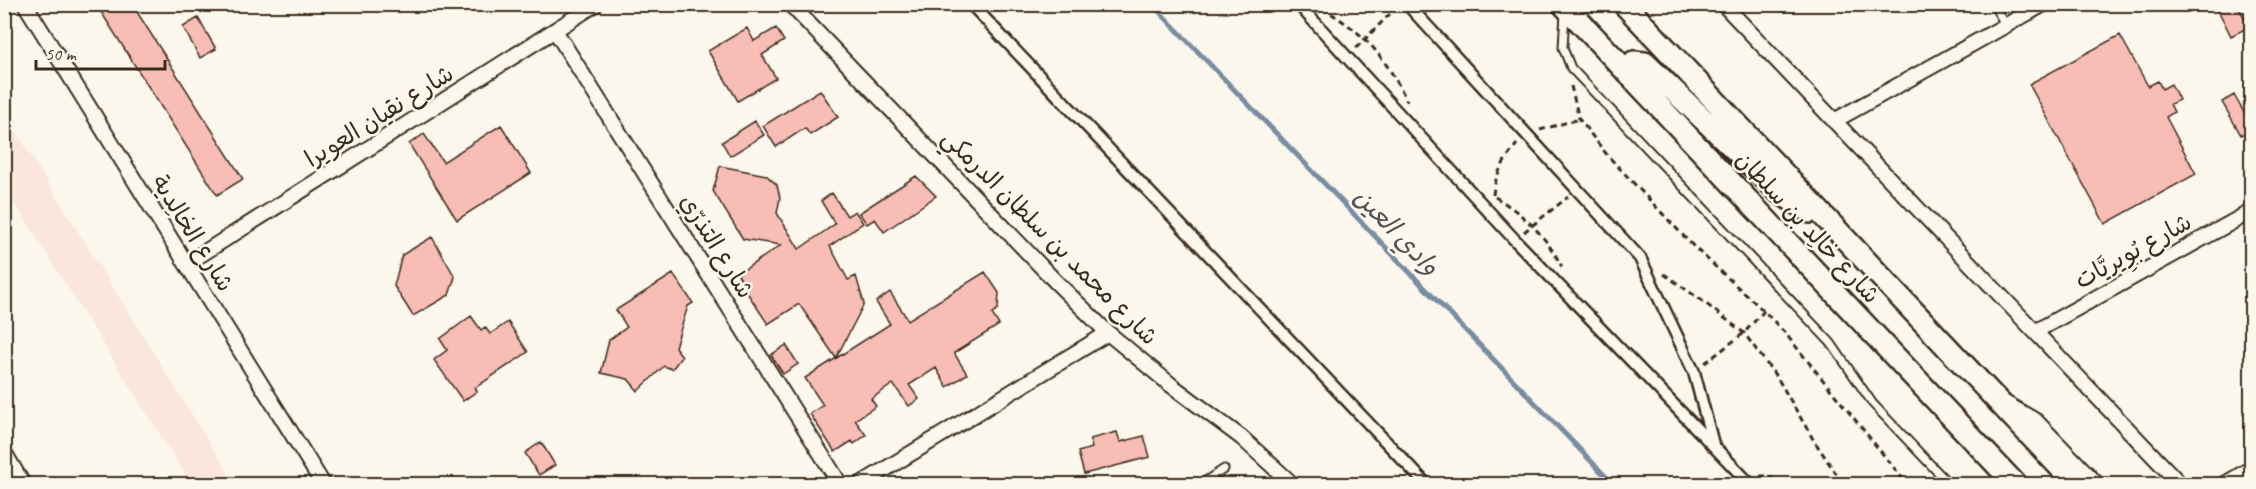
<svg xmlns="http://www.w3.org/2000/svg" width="2256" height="489" viewBox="0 0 2256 489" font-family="Caveat,'Playpen Sans Arabic',sans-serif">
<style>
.built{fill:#fae6db}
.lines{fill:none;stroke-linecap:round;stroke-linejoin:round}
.stream{stroke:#788da3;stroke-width:5}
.building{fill:#f8bdb4;stroke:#3b2a1e;stroke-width:1.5}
.service-casing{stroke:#3b2a1e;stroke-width:11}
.pedestrian-casing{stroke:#3b2a1e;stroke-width:15}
.minor-casing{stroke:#3b2a1e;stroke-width:18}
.primary-casing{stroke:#3b2a1e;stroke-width:26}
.path{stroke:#3b2a1e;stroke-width:3;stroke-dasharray:6 4.5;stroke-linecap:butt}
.service{stroke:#fbf7ec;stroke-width:7}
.pedestrian{stroke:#fbf7ec;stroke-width:10}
.minor{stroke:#fbf7ec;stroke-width:14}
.primary{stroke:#fbf7ec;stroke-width:21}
.labels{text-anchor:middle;stroke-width:5;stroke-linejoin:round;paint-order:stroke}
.street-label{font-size:24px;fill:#3b2a1e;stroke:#fbf7ec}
.water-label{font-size:26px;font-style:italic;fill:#545356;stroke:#fbf7ec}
</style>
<rect width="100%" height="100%" fill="#fbf7ec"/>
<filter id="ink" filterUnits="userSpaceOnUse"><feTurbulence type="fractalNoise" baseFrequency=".0167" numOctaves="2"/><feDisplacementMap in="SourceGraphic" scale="12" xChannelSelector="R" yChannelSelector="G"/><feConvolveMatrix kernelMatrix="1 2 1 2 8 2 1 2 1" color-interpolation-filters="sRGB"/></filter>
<g filter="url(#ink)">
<path class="built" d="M 5,114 L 235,484 L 191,484 L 5,187 Z"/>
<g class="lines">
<path class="stream" d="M 1152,4 L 1613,484"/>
</g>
<path class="building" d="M 96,4 L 132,4 L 243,179 L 217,195 Z
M 2215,4 L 2237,4 L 2249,27 L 2231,36 Z
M 198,18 L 216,49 L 200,58 L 183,27 Z
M 747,28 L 754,41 L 776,28 L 784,41 L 762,55 L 776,78 L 738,101 L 708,51 Z
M 2120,35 L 2148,86 L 2158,81 L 2162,89 L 2171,84 L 2179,100 L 2170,104 L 2174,112 L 2166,117 L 2196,174 L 2105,224 L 2029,84 Z
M 820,90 L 838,117 L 810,135 L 805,128 L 776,147 L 763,126 Z
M 2234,95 L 2252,127 L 2252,129 L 2241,135 L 2222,102 Z
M 755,121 L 764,135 L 730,156 L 722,142 Z
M 501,125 L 531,173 L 457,220 L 409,144 L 424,134 L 443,162 Z
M 720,166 L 766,175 L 777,185 L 780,198 L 777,213 L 799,249 L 835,224 L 821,201 L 832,193 L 847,216 L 855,211 L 863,223 L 830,246 L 848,280 L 856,276 L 864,304 L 836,358 L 799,304 L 768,324 L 748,294 L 738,274 L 781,245 L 743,239 L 713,191 Z
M 916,176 L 936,196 L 884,232 L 875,219 L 867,224 L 859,213 Z
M 432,237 L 455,277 L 449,295 L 413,316 L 394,286 L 402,255 Z
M 985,272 L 999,293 L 998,309 L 992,314 L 999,325 L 954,353 L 967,374 L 947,387 L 936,368 L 909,385 L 919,399 L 909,406 L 893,384 L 871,399 L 876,406 L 855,420 L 866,435 L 854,444 L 852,441 L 835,452 L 810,414 L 823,405 L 805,378 L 890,324 L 876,302 L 890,292 L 908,320 Z
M 673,274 L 693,303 L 688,306 L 675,347 L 682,356 L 672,369 L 664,366 L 638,391 L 628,379 L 601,373 L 609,340 L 627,327 L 616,310 Z
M 471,316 L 481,330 L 485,327 L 490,334 L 508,322 L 528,352 L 475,388 L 477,391 L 463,401 L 434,360 L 447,350 L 440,339 Z
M 786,345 L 798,364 L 783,374 L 771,355 Z
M 1117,432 L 1120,442 L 1144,436 L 1150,457 L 1084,474 L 1078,452 L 1092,448 L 1090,439 Z
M 541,442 L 555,465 L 539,475 L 525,453 Z"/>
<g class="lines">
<g class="service-casing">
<path id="service" d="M 1993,4 L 2006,26
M 1565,12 L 1563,48 L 1571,68 L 1831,343 L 1873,404 L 1949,484
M 1201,484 L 1224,469"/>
</g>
<g class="pedestrian-casing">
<path id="pedestrian" d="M 971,4 L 1426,484
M 1298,4 L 1514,239 L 1750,484
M 1407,4 L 1640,258 L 1694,372 L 1713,444"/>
</g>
<g class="minor-casing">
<path id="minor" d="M 25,4 L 323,484
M 790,4 L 1055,281 L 1108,333 L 1171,385 L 1242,438 L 1292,484
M 1723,4 L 2180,484
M 556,32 L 840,484
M 1834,121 L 2044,4
M 186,264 L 596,4
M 2036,331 L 2252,211
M 2005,403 L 2036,421 L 2097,484
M 4,452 L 23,484
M 861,484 L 1108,333
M 2225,484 L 2252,468"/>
</g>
<g class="primary-casing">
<path id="primary" d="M 1563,4 L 2015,484
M 1624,4 L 2076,484
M 1627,71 L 1634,62 L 1645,63 L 1779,192 L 1810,212"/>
</g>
<path class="path" d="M 1322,8 C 1366,34 1384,55 1407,101
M 1356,48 L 1394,10
M 1571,86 L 1579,119 L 1608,156 L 1694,247 L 1764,311 L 1785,333 L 1907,484
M 1540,130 L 1579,119
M 1493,195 C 1495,174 1504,161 1517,144
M 1495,197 C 1525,215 1546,236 1562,267
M 1524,232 L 1568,197
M 1664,274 L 1701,300 L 1744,333 L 1778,379 L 1813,439 L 1843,484
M 1705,363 L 1744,333 L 1764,311
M 1760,476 L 1768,476 L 1782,484"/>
<use href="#service" class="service"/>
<use href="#pedestrian" class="pedestrian"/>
<use href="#minor" class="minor"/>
<use href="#primary" class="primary"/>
</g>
</g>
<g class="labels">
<g class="street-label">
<text transform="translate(379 116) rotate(-32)" y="8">شارع نقيان العويرا</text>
<text transform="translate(1808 227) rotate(47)" y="8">شارع خالِد بن سلطان</text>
<text transform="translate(193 233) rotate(58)" y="8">شارع الخالِدية</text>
<text transform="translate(1050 237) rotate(45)" y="8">شارع محمد بن سلطان الدرمكي</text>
<text transform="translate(717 246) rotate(58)" y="8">شارع التذرّي</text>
<text transform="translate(2133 251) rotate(-29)" y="8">شارع بُوِيريَّات</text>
</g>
<g class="water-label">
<text transform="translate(1397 231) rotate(46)" y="9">وادي العين</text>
</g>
</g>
<rect width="2256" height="489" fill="none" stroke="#fbf7ec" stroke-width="24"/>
<rect x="12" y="12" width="2232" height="465" fill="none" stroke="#3b2a1e" stroke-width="2" filter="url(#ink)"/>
<path d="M36 60v9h129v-9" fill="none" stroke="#3b2a1e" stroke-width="3"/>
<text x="45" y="60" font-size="18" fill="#3b2a1e" stroke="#fbf7ec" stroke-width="4.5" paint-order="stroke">50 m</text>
</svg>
